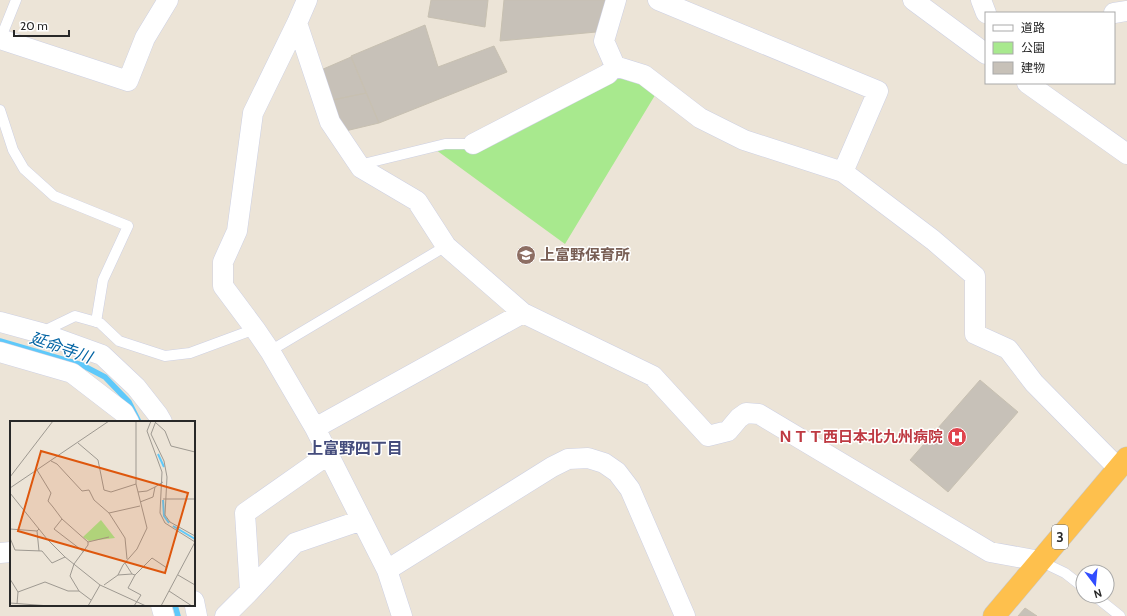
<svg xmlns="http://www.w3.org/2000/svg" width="1127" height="616" viewBox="0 0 1127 616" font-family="Cabin,'Noto Sans JP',sans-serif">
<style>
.green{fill:#a8e98e}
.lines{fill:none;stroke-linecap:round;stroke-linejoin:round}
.stream{stroke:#5fc9fa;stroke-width:5.5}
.building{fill:#c7c1b8;stroke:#c7c0b1}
.service-casing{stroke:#cdd0e3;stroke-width:11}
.minor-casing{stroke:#cdd0e3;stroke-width:21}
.trunk-casing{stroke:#c7c7c7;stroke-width:23}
.service{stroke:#fff;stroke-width:10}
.minor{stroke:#fff;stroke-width:20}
.trunk{stroke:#fec04d;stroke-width:22}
.labels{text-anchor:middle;stroke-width:3;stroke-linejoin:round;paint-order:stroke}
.shield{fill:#fff;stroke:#686868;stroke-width:1}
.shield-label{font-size:14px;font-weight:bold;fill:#282828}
.education-label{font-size:15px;font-weight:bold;fill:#785e54;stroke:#fff;text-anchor:start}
.health-label{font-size:15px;font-weight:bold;fill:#be3a42;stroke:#fff;text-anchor:end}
.water-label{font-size:16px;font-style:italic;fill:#0163a3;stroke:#fff}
.neighbourhood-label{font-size:16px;font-weight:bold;fill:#444c7c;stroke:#fff}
.inset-river{fill:none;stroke:#5fc9fa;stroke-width:2}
.inset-road{fill:none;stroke:#9e9991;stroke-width:1}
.view{fill:#de570d;fill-opacity:0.15;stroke:#de570d;stroke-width:2}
.inset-edge{fill:none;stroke:#282828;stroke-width:2}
</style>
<rect width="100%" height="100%" fill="#ece4d7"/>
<path class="green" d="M 615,66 L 660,87 L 565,244 L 432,147 L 473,144 Z"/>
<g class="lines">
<path class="stream" d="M 0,341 L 82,365 L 105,377 L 129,402 L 139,422
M 175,605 L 178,616"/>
</g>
<path class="building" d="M 431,0 L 488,0 L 485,27 L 428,17 Z
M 504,0 L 617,0 L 607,31 L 500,41 Z
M 425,25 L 438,67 L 494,46 L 507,72 L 379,123 L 351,56 Z
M 351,57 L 366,93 L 323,102 L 314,73 Z
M 366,93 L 379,123 L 337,133 L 323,102 Z
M 980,380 L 1018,412 L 948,492 L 910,460 Z
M 1025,608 L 1037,616 L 1018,616 Z"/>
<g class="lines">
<g class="service-casing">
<path id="service" d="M 0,40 L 16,0
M 0,110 L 13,150 L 24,169 L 54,196 L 128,226 L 103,280 L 96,322
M 359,165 L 445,144 L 473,144
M 42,332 L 75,316 L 100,323 L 119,341 L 165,356 L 190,353 L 255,329
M 270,351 L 446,246
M 1040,561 L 1065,573 L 1083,587
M 1095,596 L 1120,616"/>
</g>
<g class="minor-casing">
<path id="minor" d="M 307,0 L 297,23 L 253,113 L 237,231 L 223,262 L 223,286 L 255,329 L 270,351 L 315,428 L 387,570 L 402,616
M 616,0 L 604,41 L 615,66 L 644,75 L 700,118 L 744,140 L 843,172 L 933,240 L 975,276 L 975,334 L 1008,349 L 1034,383 L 1118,468
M 658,0 L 878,91 L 843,172
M 913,0 L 986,54
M 981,0 L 986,13
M 1114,13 L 1127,11
M 297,23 L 330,122 L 361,168 L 417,201 L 446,246 L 523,313 L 653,376 L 708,436 L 728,431 L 739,418 L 746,413 L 759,414 L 990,552 L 1040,561
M 0,39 L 128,81 L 145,38 L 168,0
M 1027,83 L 1127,154
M 473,144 L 608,74 L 615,66
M 0,322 L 41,333 L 102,355 L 136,387 L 158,415 L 162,422
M 0,352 L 72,373 L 124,413 L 129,422
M 315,428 L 523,313
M 0,553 L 11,552
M 387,570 L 552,467 L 568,459 L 588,458 L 604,463 L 617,472 L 630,489 L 685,616
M 250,591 L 295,543 L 362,520
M 194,601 L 197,616
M 161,605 L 164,616
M 225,616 L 250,591 L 245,513 L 329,454"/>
</g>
<g class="trunk-casing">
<path id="trunk" d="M 994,616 L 1127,458"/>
</g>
<use href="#service" class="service"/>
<use href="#minor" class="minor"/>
<use href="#trunk" class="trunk"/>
</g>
<defs>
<g id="school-disc" transform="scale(1)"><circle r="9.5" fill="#8d6e63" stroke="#fff"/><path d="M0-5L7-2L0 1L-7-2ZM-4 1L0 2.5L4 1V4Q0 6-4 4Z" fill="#fff"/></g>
<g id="hospital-disc" transform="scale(1)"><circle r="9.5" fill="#e0444e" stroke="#fff"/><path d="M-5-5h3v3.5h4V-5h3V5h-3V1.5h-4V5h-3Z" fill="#fff"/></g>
</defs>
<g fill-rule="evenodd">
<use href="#school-disc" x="526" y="255"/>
<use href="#hospital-disc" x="957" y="437"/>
</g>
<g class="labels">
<rect class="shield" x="1052" y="525" width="16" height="24" rx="3"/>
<g class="shield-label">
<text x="1060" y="542">3</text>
</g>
<g class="education-label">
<text x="540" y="260">上富野保育所</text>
</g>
<g class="health-label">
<text x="943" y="442">ＮＴＴ西日本北九州病院</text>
</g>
<g class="water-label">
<text transform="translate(61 347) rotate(19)" y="6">延命寺川</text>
</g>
<g class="neighbourhood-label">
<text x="355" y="454">上富野四丁目</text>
</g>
</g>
<g transform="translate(10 421)">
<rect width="185" height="185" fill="#ece4d7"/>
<path d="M 91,99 L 105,117 L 79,120 L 73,116 Z" fill="#a8e98e"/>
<path class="inset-river" d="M 148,33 L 154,46M 153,79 L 154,95 L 159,102M 163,105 L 185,118"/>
<path class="inset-road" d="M 141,0 L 137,10 L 152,51 L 150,92 L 155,102 L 185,121M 146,0 L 141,13 L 154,40 L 157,56 L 155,94 L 160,101 L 185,115M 145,1 L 155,10 L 161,25 L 185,31M 68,22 L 88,39 L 94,69 L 101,71 L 126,63M 41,40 L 47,43 L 72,70 L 79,69 L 84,79 L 99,92 L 115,117 L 117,138M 27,49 L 41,72 L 38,80 L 43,86 L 52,98 L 78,121 L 78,124 L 64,143 L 60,155 L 69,170 L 81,179M 0,56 L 43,0M 0,67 L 99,0M 128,71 L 137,70 L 145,66M 0,72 L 37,118 L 55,136 L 90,164 L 136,185M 153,78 L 185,78M 130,81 L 143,76 L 145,66 L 153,61M 99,92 L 130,85M 52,98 L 44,108 L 74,131M 0,108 L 27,110 L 29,108M 27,110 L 29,130M 0,117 L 5,129 L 32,130 L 42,142 L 55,136M 78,121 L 99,116M 122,153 L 125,154 L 118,167 L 131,174 L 124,185M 108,154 L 122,153 L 115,142M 125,154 L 142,137 L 157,147M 168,154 L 185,164M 0,158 L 8,171 L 7,183M 94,164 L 108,154 L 113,144 L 127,128 L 137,107 L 126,63 L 126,0M 159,170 L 182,185M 8,171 L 35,161 L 58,170 L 69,170M 0,182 L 40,185M 78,185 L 90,164M 151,185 L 185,121"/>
<path class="view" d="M 31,30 L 178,72 L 155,152 L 8,110 Z"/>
<rect width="185" height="185" class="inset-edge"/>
</g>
<rect x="985" y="12" width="130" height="72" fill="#ffffff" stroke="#a9a9a9"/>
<rect x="993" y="25" width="20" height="6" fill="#ffffff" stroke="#a9a9a9"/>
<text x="1021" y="32" font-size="12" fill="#282828">道路</text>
<rect x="993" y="42" width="20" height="12" fill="#a8e98e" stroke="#a9a9a9"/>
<text x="1021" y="52" font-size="12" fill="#282828">公園</text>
<rect x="993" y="62" width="20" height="12" fill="#c7c1b8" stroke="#a9a9a9"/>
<text x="1021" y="72" font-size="12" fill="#282828">建物</text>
<g transform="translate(1095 584) rotate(164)"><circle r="19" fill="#ffffff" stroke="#a9a9a9"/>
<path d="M0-3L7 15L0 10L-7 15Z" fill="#314dff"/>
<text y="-6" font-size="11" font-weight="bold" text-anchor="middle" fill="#282828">N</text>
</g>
<path d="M14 30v6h55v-6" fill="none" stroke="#282828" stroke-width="2"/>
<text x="20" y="30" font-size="12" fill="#282828" stroke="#ffffff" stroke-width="3" paint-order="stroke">20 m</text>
</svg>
